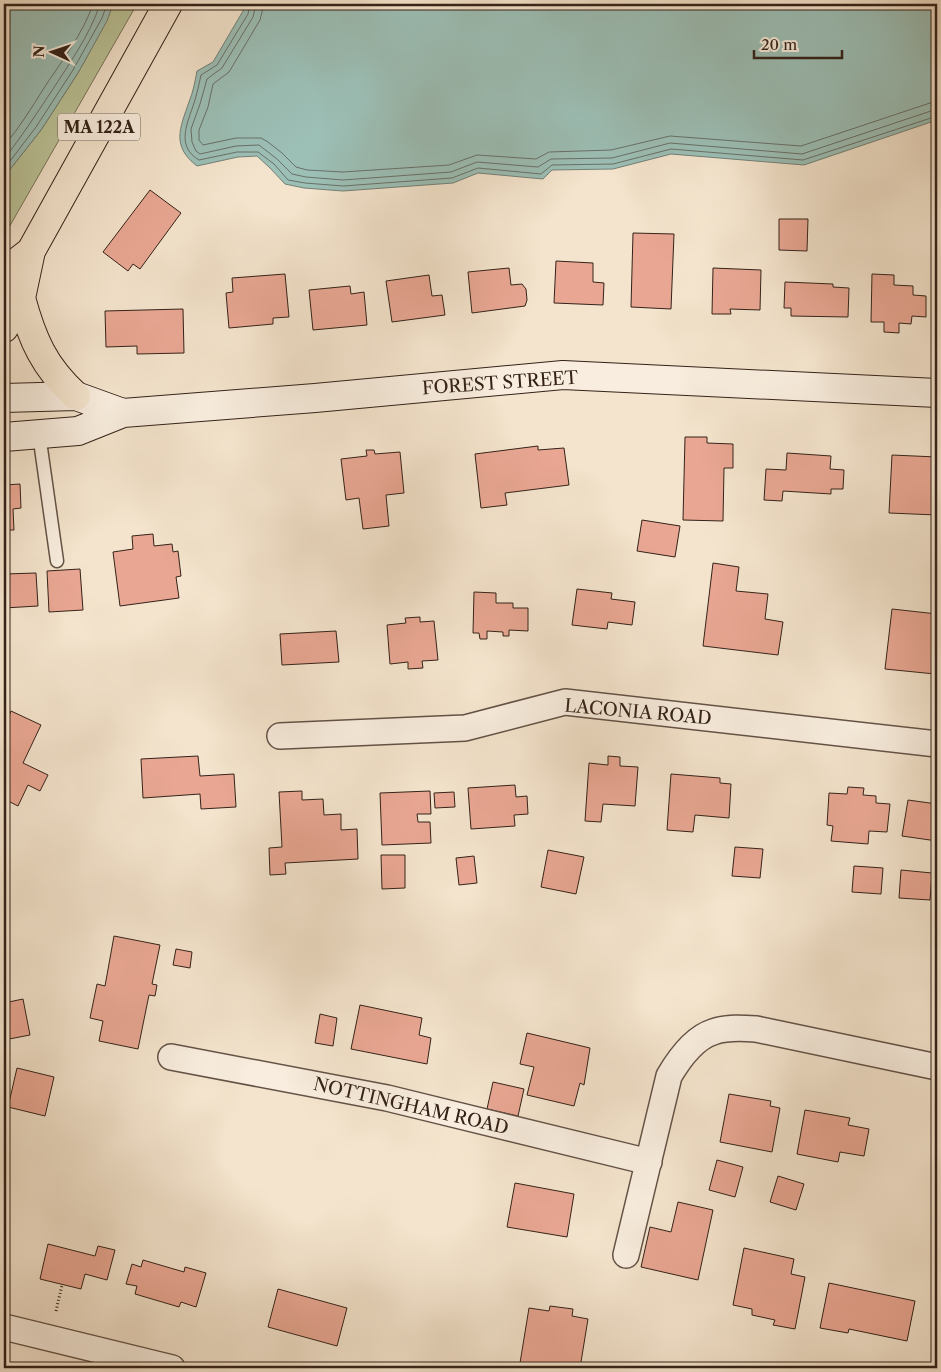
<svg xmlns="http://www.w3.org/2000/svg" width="941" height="1372" viewBox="0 0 941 1372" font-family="'Libre Caslon Text',serif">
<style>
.green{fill:#bbc499;stroke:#787359}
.water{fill:#9cbfb6;stroke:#728077}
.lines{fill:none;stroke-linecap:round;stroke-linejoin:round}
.shore{stroke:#687068;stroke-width:1}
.building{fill:#e9a793;stroke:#342219}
.lane-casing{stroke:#645246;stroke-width:15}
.street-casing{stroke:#645246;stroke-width:28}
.secondary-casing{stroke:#342219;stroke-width:30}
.primary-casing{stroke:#342219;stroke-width:30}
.path{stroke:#342219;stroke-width:3;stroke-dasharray:1 2.5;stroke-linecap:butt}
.lane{stroke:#f8edde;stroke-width:12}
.street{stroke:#f8edde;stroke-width:25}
.secondary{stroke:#f8edde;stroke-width:28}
.primary{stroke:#f4e4cd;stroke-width:28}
.labels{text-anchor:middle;stroke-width:5;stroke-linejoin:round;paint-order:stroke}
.shield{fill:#f8edde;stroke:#6f5f54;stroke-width:1}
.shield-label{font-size:16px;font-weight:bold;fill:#342219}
.street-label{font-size:18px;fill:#342219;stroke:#f8edde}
</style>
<rect width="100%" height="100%" fill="#f4e4cd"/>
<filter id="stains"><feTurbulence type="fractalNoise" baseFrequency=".004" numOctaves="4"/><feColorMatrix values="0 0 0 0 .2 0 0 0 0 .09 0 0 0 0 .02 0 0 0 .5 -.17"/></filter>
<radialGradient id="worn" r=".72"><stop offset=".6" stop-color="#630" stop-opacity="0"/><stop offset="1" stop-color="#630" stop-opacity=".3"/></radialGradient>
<path class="green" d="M 113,4 L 137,4 L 4,236 L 4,177 L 41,130 L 78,73 L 107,20 Z"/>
<path class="water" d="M 4,4 L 113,4 L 107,21 L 78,73 L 41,130 L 4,177 Z
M 245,4 L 937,4 L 937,120 L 804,165 L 671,154 L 613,169 L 552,170 L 543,179 L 478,173 L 453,183 L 343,191 L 304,188 L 285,184 L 270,168 L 257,156 L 238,157 L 197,166 C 171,146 180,128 189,102 C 193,92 195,82 197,71 L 213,62 L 243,11 Z"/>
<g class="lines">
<path class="shore" d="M 250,4 L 248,14 L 217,65 L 201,75 C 199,84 197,94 194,103 C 188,122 175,146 199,160 L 237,152 L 258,152 L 274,164 L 288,180 L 305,183 L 343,186 L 452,178 L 478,168 L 541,174 L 552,165 L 613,164 L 671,149 L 803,160 L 937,116
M 256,4 L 253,17 L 222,68 L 207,79 L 200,104 L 191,129 L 192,142 L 196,151 L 200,154 L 236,146 L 259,145 L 277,159 L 292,174 L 306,177 L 343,180 L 451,172 L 477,162 L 538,167 L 551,159 L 612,158 L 670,143 L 802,154 L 937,109
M 264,4 L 260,20 L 229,72 L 213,84 L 208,107 L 199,130 L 199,140 L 203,145 L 236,138 L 261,138 L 268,142 L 282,153 L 296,167 L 307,170 L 343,172 L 449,165 L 477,155 L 536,159 L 549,152 L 611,150 L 670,136 L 801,146 L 930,103 L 937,102
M 4,146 C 19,128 31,109 44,88 C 61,62 83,34 93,4
M 4,159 C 22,136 35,116 51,92 C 69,64 90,35 100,4
M 4,169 L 36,127 L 73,70 L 102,18 L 107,4"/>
</g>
<path class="building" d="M 150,190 L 181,213 L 140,269 L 133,264 L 128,271 L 103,252 Z
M 779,219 L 808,219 L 807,251 L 779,250 Z
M 633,233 L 674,234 L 671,309 L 631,307 Z
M 556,261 L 593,263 L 593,282 L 604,283 L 603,305 L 554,303 Z
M 509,268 L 511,285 L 522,284 L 526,289 L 527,300 L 525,306 L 472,313 L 468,272 Z
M 713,268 L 761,270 L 760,310 L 730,309 L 731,314 L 712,314 Z
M 285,274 L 289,317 L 273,318 L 273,324 L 229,328 L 226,293 L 233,292 L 232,278 Z
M 872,274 L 894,275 L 894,285 L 913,286 L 913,295 L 926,296 L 926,317 L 912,316 L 911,324 L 899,323 L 899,333 L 884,332 L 884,322 L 871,322 Z
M 429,275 L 432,296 L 442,295 L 445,315 L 392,322 L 386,281 Z
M 785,282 L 833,284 L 833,287 L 849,288 L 848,317 L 791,316 L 791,308 L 784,308 Z
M 350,286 L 351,294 L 364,292 L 367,325 L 313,330 L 309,290 Z
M 183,309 L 184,353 L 137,354 L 137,346 L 106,347 L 105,311 Z
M 685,437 L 707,437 L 707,443 L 733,444 L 733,468 L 724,468 L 723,521 L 683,520 Z
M 538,446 L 538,450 L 564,448 L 569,485 L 505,493 L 507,505 L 481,508 L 475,454 Z
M 366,450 L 374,450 L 375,454 L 400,452 L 404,493 L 386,495 L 389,526 L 363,529 L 359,498 L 346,500 L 341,459 L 367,456 Z
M 787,453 L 831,456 L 830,469 L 844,470 L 843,489 L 831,489 L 831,494 L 783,491 L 782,501 L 764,500 L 766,469 L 786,470 Z
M 892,455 L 937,457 L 937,515 L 889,513 Z
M 20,484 L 21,508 L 13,509 L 14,530 L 4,530 L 4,485 Z
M 642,520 L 680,526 L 675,557 L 637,551 Z
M 153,534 L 154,546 L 172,544 L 173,552 L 178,551 L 181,576 L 176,577 L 179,598 L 120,606 L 113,552 L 133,549 L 132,536 Z
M 713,563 L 739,567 L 736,591 L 768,594 L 765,619 L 783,622 L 778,655 L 703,646 Z
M 80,569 L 83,610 L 49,612 L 47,571 Z
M 36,573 L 38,606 L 4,608 L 4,574 Z
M 577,589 L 612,593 L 611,599 L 635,602 L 632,625 L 608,622 L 607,629 L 572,625 Z
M 474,592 L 496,593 L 496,603 L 513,603 L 513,608 L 528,608 L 528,631 L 509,630 L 509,636 L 503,636 L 503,632 L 487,631 L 487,639 L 480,639 L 479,633 L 473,633 Z
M 892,609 L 937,614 L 937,653 L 935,674 L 885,669 Z
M 420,617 L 420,622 L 434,621 L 438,660 L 422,661 L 423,668 L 408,669 L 408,662 L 390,664 L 387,625 L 406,623 L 405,618 Z
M 336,631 L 339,662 L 282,665 L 280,634 Z
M 11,711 L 41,725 L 23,763 L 48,775 L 40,791 L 28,785 L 18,806 L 4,799 L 4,727 Z
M 198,756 L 200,776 L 234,774 L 236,807 L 201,809 L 200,794 L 143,798 L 141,759 Z
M 608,756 L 620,757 L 620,766 L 638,767 L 635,806 L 603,804 L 601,822 L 585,821 L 589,763 L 608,765 Z
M 671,774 L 720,778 L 720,783 L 731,784 L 729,818 L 695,815 L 693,832 L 667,830 Z
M 515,785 L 516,797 L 527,796 L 528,814 L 514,815 L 515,826 L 471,829 L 468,788 Z
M 848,787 L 864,788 L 863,795 L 876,796 L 876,803 L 890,804 L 887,832 L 869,831 L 868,844 L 831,841 L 833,826 L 827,825 L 829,793 L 847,794 Z
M 302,791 L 302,800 L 323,799 L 324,815 L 341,814 L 341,830 L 357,829 L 358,859 L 285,863 L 286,874 L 270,875 L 269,848 L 282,847 L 279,792 Z
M 430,791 L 431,814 L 417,814 L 418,822 L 430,822 L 431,843 L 382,845 L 380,793 Z
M 454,792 L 455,807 L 435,808 L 434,793 Z
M 908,800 L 937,804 L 937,841 L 902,836 Z
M 735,847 L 763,849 L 760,878 L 732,876 Z
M 548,850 L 584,857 L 576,894 L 541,887 Z
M 381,855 L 405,855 L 405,888 L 382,889 Z
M 474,856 L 477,883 L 459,885 L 456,858 Z
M 854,866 L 883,868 L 881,894 L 852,892 Z
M 901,870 L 932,873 L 930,900 L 899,898 Z
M 114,936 L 160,945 L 152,984 L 157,985 L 155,996 L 149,995 L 138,1049 L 99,1041 L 103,1021 L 90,1018 L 97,984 L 105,986 Z
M 176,949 L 192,952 L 190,968 L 173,965 Z
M 23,999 L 30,1035 L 4,1040 L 4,1003 Z
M 360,1005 L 422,1018 L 419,1035 L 431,1038 L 427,1064 L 351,1049 Z
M 320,1014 L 337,1018 L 333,1046 L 315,1043 Z
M 527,1033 L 590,1048 L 584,1085 L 580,1083 L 574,1106 L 527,1095 L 534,1067 L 520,1064 Z
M 17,1068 L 54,1077 L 45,1116 L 8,1107 Z
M 493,1082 L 524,1089 L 518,1116 L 487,1109 Z
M 729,1094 L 771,1101 L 770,1106 L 780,1108 L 772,1152 L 720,1142 Z
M 805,1110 L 850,1118 L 848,1125 L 869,1129 L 864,1156 L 840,1152 L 838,1162 L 797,1154 Z
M 717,1160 L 743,1167 L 735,1197 L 709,1190 Z
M 778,1176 L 804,1184 L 796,1210 L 770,1202 Z
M 515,1183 L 574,1194 L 567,1237 L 507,1227 Z
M 678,1202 L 713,1210 L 698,1280 L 641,1267 L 650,1227 L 671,1232 Z
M 48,1244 L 95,1256 L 98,1246 L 115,1250 L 107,1280 L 85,1274 L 81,1289 L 40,1279 Z
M 744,1248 L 794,1259 L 791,1274 L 805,1277 L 795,1329 L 773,1325 L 775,1320 L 752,1315 L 752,1309 L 733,1305 Z
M 143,1260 L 184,1272 L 185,1267 L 206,1273 L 196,1307 L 181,1302 L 179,1307 L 135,1294 L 137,1286 L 126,1284 L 132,1264 L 141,1267 Z
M 829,1283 L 915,1301 L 907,1341 L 849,1329 L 848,1333 L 820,1328 Z
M 278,1289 L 347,1308 L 337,1346 L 268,1327 Z
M 550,1306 L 573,1309 L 572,1316 L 588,1319 L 580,1368 L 539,1368 L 540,1367 L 520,1363 L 529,1308 L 549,1311 Z"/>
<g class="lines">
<g class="lane-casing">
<path id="lane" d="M 39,434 L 57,561"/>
</g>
<g class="street-casing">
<path id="street" d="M 280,736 L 465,728 L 565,702 L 937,744
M 171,1057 L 387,1098 L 649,1162
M 626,1255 L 669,1076 C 679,1059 694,1038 713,1032 C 726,1027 742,1028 756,1029 L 937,1067
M 4,1327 L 172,1368"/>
</g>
<g class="secondary-casing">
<path id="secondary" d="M 4,398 L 76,396 L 123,413
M 4,437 L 78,431 L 123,413 L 315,398 L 563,375 L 937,393"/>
</g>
<g class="primary-casing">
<path id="primary" d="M 4,272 L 31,251
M 21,298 C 32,339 44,367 76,396
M 4,328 L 21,298 L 31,251 L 168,4"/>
</g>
<path class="path" d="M 56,1311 L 62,1285"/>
<use href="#lane" class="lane"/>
<use href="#street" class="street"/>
<use href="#secondary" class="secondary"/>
<use href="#primary" class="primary"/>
</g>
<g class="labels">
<rect class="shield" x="58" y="113.5" width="82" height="27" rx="4"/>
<g class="shield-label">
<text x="99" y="133">MA 122A</text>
</g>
<g class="street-label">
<text transform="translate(500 383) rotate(-4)" y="6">FOREST STREET</text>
<text transform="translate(638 712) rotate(5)" y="6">LACONIA ROAD</text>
<text transform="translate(411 1106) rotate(13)" y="6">NOTTINGHAM ROAD</text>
</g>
</g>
<rect width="941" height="1372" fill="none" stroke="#f4e4cd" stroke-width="20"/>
<rect x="5" y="5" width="931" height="1362" fill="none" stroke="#342219" stroke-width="2.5"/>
<rect x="10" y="10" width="921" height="1352" fill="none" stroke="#342219"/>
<g transform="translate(52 52) rotate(273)" stroke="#f8edde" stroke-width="4" paint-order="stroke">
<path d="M0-4L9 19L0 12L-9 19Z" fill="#342219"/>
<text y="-8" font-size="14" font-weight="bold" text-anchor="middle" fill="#342219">N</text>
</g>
<path d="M754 50v8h88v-8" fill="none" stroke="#342219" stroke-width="2.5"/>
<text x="761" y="50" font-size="15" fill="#342219" stroke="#f8edde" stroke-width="4" paint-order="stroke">20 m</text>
<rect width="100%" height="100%" filter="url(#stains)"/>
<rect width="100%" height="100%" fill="url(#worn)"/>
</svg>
